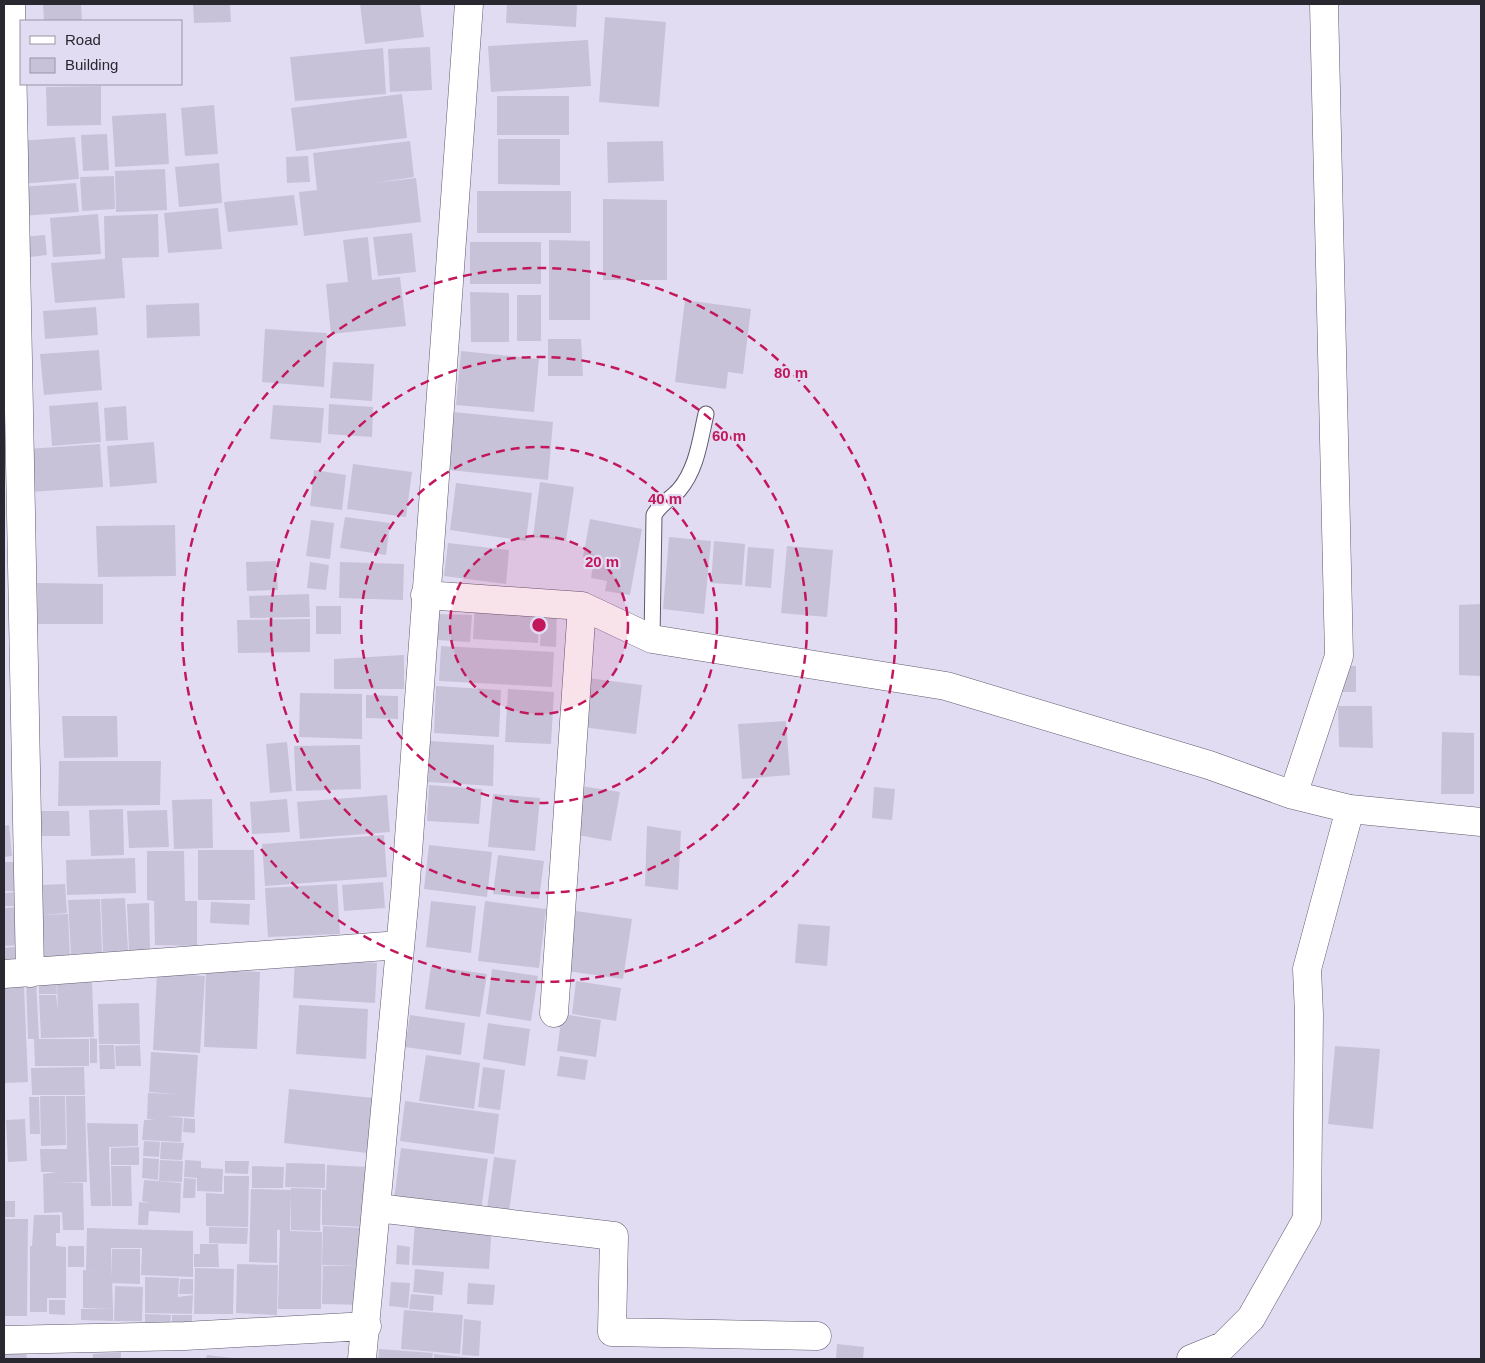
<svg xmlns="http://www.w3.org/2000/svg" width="1485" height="1363" viewBox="0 0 1485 1363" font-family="Arial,sans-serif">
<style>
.building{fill:#c8c2d9}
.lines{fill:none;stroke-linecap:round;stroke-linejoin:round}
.service-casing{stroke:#5f596d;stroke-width:17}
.minor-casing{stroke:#5f596d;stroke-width:29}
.service{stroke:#fff;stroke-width:15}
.minor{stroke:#fff;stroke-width:28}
.ring{fill:none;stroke:#c2185b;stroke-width:2.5;stroke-dasharray:9 6}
.centre{fill:#c2185b;stroke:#e2dcf3;stroke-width:2.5}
.ring-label{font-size:15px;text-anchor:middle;font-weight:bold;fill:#c2185b;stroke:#e2dcf3;stroke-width:4.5;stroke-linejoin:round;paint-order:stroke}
</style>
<rect width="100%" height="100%" fill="#e2dcf3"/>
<path class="building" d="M 43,4 L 81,4 L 82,21 L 44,21 Z
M 193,4 L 230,4 L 231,22 L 194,23 Z
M 360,4 L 420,4 L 424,37 L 365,44 Z
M 507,4 L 577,4 L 576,27 L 506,23 Z
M 605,17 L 666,22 L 659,107 L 599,102 Z
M 588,40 L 591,86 L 491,92 L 488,46 Z
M 430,47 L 432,90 L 390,92 L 388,49 Z
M 383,48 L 386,94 L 295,101 L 290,57 Z
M 101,86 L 101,125 L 47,126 L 46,87 Z
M 402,94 L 407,138 L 296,151 L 291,108 Z
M 497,96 L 569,96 L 569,135 L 497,135 Z
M 214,105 L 218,154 L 185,156 L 181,108 Z
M 166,113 L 169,164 L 115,167 L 112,116 Z
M 107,134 L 109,170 L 83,171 L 81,135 Z
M 75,137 L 79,179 L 22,184 L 18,141 Z
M 498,139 L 560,139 L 560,185 L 498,184 Z
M 410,141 L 414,177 L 375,183 L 416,178 L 421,222 L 304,236 L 299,192 L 317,190 L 313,153 Z
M 663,141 L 664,181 L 608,183 L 607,142 Z
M 308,156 L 310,182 L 287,183 L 286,157 Z
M 219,163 L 222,203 L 179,207 L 175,167 Z
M 165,169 L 167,210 L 116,212 L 115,171 Z
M 114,176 L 115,209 L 82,211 L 80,177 Z
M 76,183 L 79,212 L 21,216 L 19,187 Z
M 477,191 L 571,191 L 571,233 L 477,233 Z
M 294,195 L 298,225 L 228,232 L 224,202 Z
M 603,199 L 667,200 L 667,280 L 603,280 Z
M 218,208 L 222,249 L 168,253 L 164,213 Z
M 98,214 L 101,254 L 53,257 L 50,218 Z
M 158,214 L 159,257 L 122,258 L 125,298 L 55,303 L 51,263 L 105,259 L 104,216 Z
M 412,233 L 416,272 L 378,276 L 373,237 Z
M 45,235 L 47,255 L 22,258 L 21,237 Z
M 368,237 L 372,280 L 400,277 L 406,326 L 331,334 L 326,284 L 348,282 L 343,240 Z
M 549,240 L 590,241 L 590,320 L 549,320 Z
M 470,242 L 541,242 L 541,284 L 470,284 Z
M 470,292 L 509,293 L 509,342 L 471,342 Z
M 517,295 L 541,295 L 541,341 L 517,341 Z
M 685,300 L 751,309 L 743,374 L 728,372 L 726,389 L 675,382 Z
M 199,303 L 200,336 L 147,338 L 146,305 Z
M 96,307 L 98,335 L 45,339 L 43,311 Z
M 265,329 L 327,333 L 324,387 L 262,382 Z
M 548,339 L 581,339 L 583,376 L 548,376 Z
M 99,350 L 102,390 L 44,395 L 40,354 Z
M 461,351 L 539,359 L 534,412 L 456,405 Z
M 333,362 L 374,364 L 372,401 L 330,398 Z
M 98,402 L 101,442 L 52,446 L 49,406 Z
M 329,404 L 373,407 L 372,437 L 328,434 Z
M 273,405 L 324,408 L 321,443 L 270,439 Z
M 126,406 L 128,440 L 106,441 L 104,408 Z
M 454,412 L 553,422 L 548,480 L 449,470 Z
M 154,442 L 157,483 L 110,487 L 107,446 Z
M 100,444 L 103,487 L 30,492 L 27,449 Z
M 353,464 L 412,472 L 406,517 L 347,509 Z
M 314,470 L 346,475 L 342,510 L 310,506 Z
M 540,482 L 574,487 L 566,541 L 533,537 Z
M 456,483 L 532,493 L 526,541 L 450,530 Z
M 345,517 L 390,523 L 386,555 L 340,548 Z
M 590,519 L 642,529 L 630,595 L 605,591 L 607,581 L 591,578 L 594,559 L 583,557 Z
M 311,520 L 334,523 L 330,559 L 306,556 Z
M 175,525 L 176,576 L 98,577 L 96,526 Z
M 669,537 L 711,541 L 704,614 L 663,609 Z
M 714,541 L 745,544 L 742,585 L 711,583 Z
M 448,543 L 509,550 L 506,584 L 444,576 Z
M 787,546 L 833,550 L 827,617 L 781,613 Z
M 748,547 L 774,549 L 771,588 L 745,586 Z
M 276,561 L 278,590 L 247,591 L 246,562 Z
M 310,562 L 329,565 L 326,590 L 307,588 Z
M 340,562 L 404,564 L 403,600 L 339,598 Z
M 37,583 L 103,584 L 103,624 L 38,624 Z
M 309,594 L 310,617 L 250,618 L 249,596 Z
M 475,601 L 540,605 L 538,643 L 473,639 Z
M 1481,604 L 1481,676 L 1459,675 L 1459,605 Z
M 542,605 L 557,605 L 556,647 L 540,646 Z
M 316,606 L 341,606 L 341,634 L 316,634 Z
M 437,614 L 472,615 L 470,642 L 436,640 Z
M 310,619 L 310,652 L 238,653 L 237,620 Z
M 441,646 L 554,652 L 552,687 L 439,681 Z
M 404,655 L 404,689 L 334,689 L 334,659 Z
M 1340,666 L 1356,666 L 1356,692 L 1340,692 Z
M 588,678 L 642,685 L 636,734 L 582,727 Z
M 436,686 L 501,690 L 499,737 L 434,733 Z
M 508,689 L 554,692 L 551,744 L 505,742 Z
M 300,693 L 362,694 L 362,739 L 299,737 Z
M 366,695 L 398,696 L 398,719 L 366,718 Z
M 1338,706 L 1372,706 L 1373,748 L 1339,747 Z
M 62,716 L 117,716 L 118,757 L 64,758 Z
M 786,721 L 790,775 L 742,779 L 738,724 Z
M 1442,732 L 1474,733 L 1474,794 L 1441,794 Z
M 430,741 L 494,745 L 493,786 L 428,782 Z
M 287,742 L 292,791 L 270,793 L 266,744 Z
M 360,745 L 361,789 L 296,791 L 294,746 Z
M 59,761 L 161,761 L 160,805 L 58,806 Z
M 429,785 L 482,789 L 479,824 L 427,821 Z
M 581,786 L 620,792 L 611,841 L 572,834 Z
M 874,787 L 895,789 L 892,820 L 872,818 Z
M 493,794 L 540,798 L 535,851 L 488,847 Z
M 387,795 L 390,832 L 300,839 L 297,802 Z
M 212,799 L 213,848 L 174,849 L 172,800 Z
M 287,799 L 290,832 L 252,834 L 250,802 Z
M 123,809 L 124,855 L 91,856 L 89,810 Z
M 167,810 L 169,847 L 129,848 L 127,811 Z
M 38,811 L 69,811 L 70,836 L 39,836 Z
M 9,825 L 12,856 L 4,857 L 4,826 Z
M 647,826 L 681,831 L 678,890 L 645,886 Z
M 384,835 L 387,877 L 265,886 L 262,844 Z
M 429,845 L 492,852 L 487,897 L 424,889 Z
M 198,850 L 254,850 L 255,900 L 198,900 Z
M 147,851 L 184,851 L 185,901 L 197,901 L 197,946 L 155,945 L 154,901 L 147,900 Z
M 498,855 L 544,861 L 539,899 L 493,894 Z
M 135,858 L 136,893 L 67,895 L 66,860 Z
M 4,862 L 14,862 L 16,891 L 4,891 Z
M 383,882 L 385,908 L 344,911 L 342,885 Z
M 65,884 L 67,913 L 41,915 L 40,885 Z
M 337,884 L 340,934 L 268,937 L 265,888 Z
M 17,892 L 18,906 L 4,906 L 4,893 Z
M 125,898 L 128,951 L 103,952 L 101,899 Z
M 100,899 L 102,953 L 71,954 L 68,900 Z
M 431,901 L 476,906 L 471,953 L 426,947 Z
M 485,901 L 546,909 L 539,968 L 478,961 Z
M 211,902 L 250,904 L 249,925 L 210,923 Z
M 149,903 L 150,951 L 129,951 L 127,904 Z
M 18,907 L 21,945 L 4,946 L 4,908 Z
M 576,911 L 632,919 L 623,979 L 567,971 Z
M 68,914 L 70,957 L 43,958 L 40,915 Z
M 798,924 L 830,926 L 827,966 L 795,963 Z
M 21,946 L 22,963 L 4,961 L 4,948 Z
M 295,957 L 377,963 L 375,1003 L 293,998 Z
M 431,966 L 487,974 L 480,1017 L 425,1009 Z
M 492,969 L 538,976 L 531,1021 L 486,1014 Z
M 206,970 L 260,972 L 257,1049 L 204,1047 Z
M 157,973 L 205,976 L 200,1053 L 153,1050 Z
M 39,978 L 56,978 L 57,994 L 39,994 Z
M 26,980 L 36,980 L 39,1039 L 89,1039 L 89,1066 L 35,1066 L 34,1039 L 28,1039 Z
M 576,981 L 621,988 L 616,1021 L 572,1014 Z
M 92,982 L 94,1037 L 41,1038 L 39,995 L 56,995 L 58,1010 L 57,983 Z
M 4,985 L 24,985 L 28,1082 L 4,1083 Z
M 139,1003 L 140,1044 L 99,1044 L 98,1004 Z
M 299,1005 L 368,1009 L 366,1059 L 296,1054 Z
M 562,1014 L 601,1020 L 596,1057 L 557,1051 Z
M 410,1015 L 465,1023 L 461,1055 L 405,1047 Z
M 488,1023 L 530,1029 L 525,1066 L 483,1059 Z
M 90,1038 L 97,1039 L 97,1063 L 90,1063 Z
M 99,1045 L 114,1045 L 115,1069 L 100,1069 Z
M 140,1045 L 141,1066 L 116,1066 L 115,1046 Z
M 1335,1046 L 1380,1049 L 1373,1129 L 1328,1124 Z
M 151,1052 L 198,1055 L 194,1117 L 167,1116 L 183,1118 L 181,1142 L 142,1140 L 144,1120 L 155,1120 L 147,1119 L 148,1093 L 176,1094 L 149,1092 Z
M 426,1055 L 480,1063 L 474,1109 L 419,1101 Z
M 560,1056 L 588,1060 L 585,1080 L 557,1076 Z
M 84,1067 L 85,1095 L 32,1095 L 31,1068 Z
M 483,1067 L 505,1070 L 500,1110 L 478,1107 Z
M 289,1089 L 373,1098 L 367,1153 L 284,1143 Z
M 40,1096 L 65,1096 L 66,1145 L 41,1146 Z
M 66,1096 L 85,1096 L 87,1182 L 56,1183 L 83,1183 L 84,1230 L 63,1230 L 62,1212 L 44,1213 L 43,1174 L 57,1172 L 41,1172 L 40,1149 L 67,1149 Z
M 29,1097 L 39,1097 L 40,1134 L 30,1134 Z
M 405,1101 L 499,1114 L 494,1154 L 400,1141 Z
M 184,1118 L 195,1119 L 195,1133 L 183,1132 Z
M 25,1119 L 27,1161 L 8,1162 L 6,1120 Z
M 87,1123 L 138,1124 L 138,1146 L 109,1147 L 111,1206 L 91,1206 Z
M 144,1141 L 160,1142 L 159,1157 L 143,1156 Z
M 161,1142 L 184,1143 L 182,1160 L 160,1159 Z
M 139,1147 L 139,1165 L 111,1165 L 111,1148 Z
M 401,1148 L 488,1159 L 481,1211 L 394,1199 Z
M 494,1157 L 516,1160 L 509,1212 L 487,1209 Z
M 143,1158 L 159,1159 L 158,1180 L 142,1178 Z
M 160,1160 L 183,1161 L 182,1182 L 159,1181 Z
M 185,1160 L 201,1161 L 201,1168 L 223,1169 L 222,1192 L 197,1191 L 197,1178 L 184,1177 Z
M 225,1161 L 249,1161 L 248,1174 L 225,1173 Z
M 286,1163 L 325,1164 L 325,1188 L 285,1187 Z
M 327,1165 L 369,1167 L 367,1227 L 322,1225 L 322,1189 L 326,1190 Z
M 111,1166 L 131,1166 L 132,1206 L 112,1206 Z
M 252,1166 L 284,1167 L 283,1188 L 252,1188 Z
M 224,1176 L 249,1176 L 248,1227 L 206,1226 L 206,1193 L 224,1194 Z
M 184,1178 L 196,1179 L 195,1198 L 183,1198 Z
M 144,1180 L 181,1183 L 180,1213 L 149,1211 L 148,1225 L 138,1225 L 139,1202 L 150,1203 L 142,1201 Z
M 291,1188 L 321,1189 L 320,1231 L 291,1230 L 291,1192 L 290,1231 L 322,1232 L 321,1309 L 278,1309 L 280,1230 L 277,1230 L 277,1263 L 249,1262 L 251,1189 L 291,1190 Z
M 4,1201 L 15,1201 L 15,1217 L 4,1217 Z
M 34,1215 L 60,1215 L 60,1233 L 56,1233 L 56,1246 L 66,1247 L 66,1298 L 47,1298 L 47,1312 L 30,1312 L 30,1246 L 32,1246 Z
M 4,1219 L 28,1219 L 27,1316 L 4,1316 Z
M 415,1221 L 492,1225 L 489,1269 L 412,1265 Z
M 323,1226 L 363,1228 L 364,1305 L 322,1304 L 323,1266 L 357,1266 L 322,1265 Z
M 209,1227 L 248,1228 L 247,1244 L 209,1243 Z
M 87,1228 L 193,1231 L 193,1277 L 141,1275 L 142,1248 L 111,1248 L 113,1309 L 83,1308 L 83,1270 L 101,1271 L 86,1270 Z
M 200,1244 L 218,1244 L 219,1267 L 194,1267 L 194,1254 L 200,1254 Z
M 397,1245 L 410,1247 L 409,1265 L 396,1264 Z
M 68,1246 L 84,1246 L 84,1267 L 68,1267 Z
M 112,1249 L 140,1249 L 140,1284 L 112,1283 Z
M 237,1264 L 278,1265 L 277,1315 L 236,1313 Z
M 195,1268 L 234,1269 L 233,1314 L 194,1314 Z
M 415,1269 L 444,1272 L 442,1295 L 413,1292 Z
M 145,1277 L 179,1278 L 178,1297 L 193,1295 L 192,1314 L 145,1313 Z
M 180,1279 L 193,1279 L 193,1294 L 179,1294 Z
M 391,1282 L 410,1283 L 408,1308 L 389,1306 Z
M 468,1283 L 495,1285 L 493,1305 L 467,1304 Z
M 115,1286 L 143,1287 L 142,1321 L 114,1321 Z
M 411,1294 L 434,1296 L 433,1311 L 409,1309 Z
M 49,1300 L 65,1300 L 65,1315 L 49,1314 Z
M 81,1309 L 113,1309 L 113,1321 L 81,1320 Z
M 404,1310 L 463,1315 L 460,1354 L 401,1349 Z
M 145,1314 L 171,1315 L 170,1325 L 145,1325 Z
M 172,1315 L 192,1315 L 192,1327 L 172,1326 Z
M 464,1319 L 481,1321 L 479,1356 L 462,1355 Z
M 837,1344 L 864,1347 L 863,1359 L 836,1359 Z
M 26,1347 L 27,1359 L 4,1359 L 4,1348 Z
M 379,1349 L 433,1353 L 432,1359 L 378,1359 Z
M 121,1352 L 121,1359 L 93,1359 L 93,1354 Z
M 434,1354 L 474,1358 L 474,1359 L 434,1359 Z
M 207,1355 L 233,1358 L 233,1359 L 206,1359 Z"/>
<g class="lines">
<g class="service-casing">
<path id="service" d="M 652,639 L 654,515 C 661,503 671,499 679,490 C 697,469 700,440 706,414"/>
</g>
<g class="minor-casing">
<path id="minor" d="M 11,4 L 30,973
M 425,595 L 582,606 L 652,639 L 946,686 L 1209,765 L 1293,795 L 1350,809 L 1481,822
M 1293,795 L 1339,656 L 1324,4
M 4,974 L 400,945
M 554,1013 L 582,606
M 377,1208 L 614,1236 L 612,1332 L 817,1336
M 4,1340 L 185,1336 L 367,1326
M 362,1359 L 405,894 L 469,4
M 1191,1359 L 1223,1346 L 1251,1318 L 1307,1219 L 1309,1014 L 1307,969 L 1350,809"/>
</g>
<use href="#service" class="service"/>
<use href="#minor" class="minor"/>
</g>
<circle cx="539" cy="625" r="89" fill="#c2185b" fill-opacity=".12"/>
<g class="ring">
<circle cx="539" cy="625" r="89"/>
<circle cx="539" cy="625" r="178"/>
<circle cx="539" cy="625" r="268"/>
<circle cx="539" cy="625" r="357"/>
</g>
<circle cx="539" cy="625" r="8" class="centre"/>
<g class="ring-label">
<text x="791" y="378">80 m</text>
<text x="729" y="441">60 m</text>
<text x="665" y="504">40 m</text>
<text x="602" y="567">20 m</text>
</g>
<rect width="1485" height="1363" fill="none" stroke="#29272f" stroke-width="10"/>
<rect x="20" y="20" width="162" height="65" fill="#e2dcf3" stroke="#9894a5"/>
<rect x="30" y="36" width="25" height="8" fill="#ffffff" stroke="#9894a5"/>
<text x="65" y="45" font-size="15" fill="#29272f">Road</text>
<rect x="30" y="58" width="25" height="15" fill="#c8c2d9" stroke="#9894a5"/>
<text x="65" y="70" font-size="15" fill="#29272f">Building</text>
</svg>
